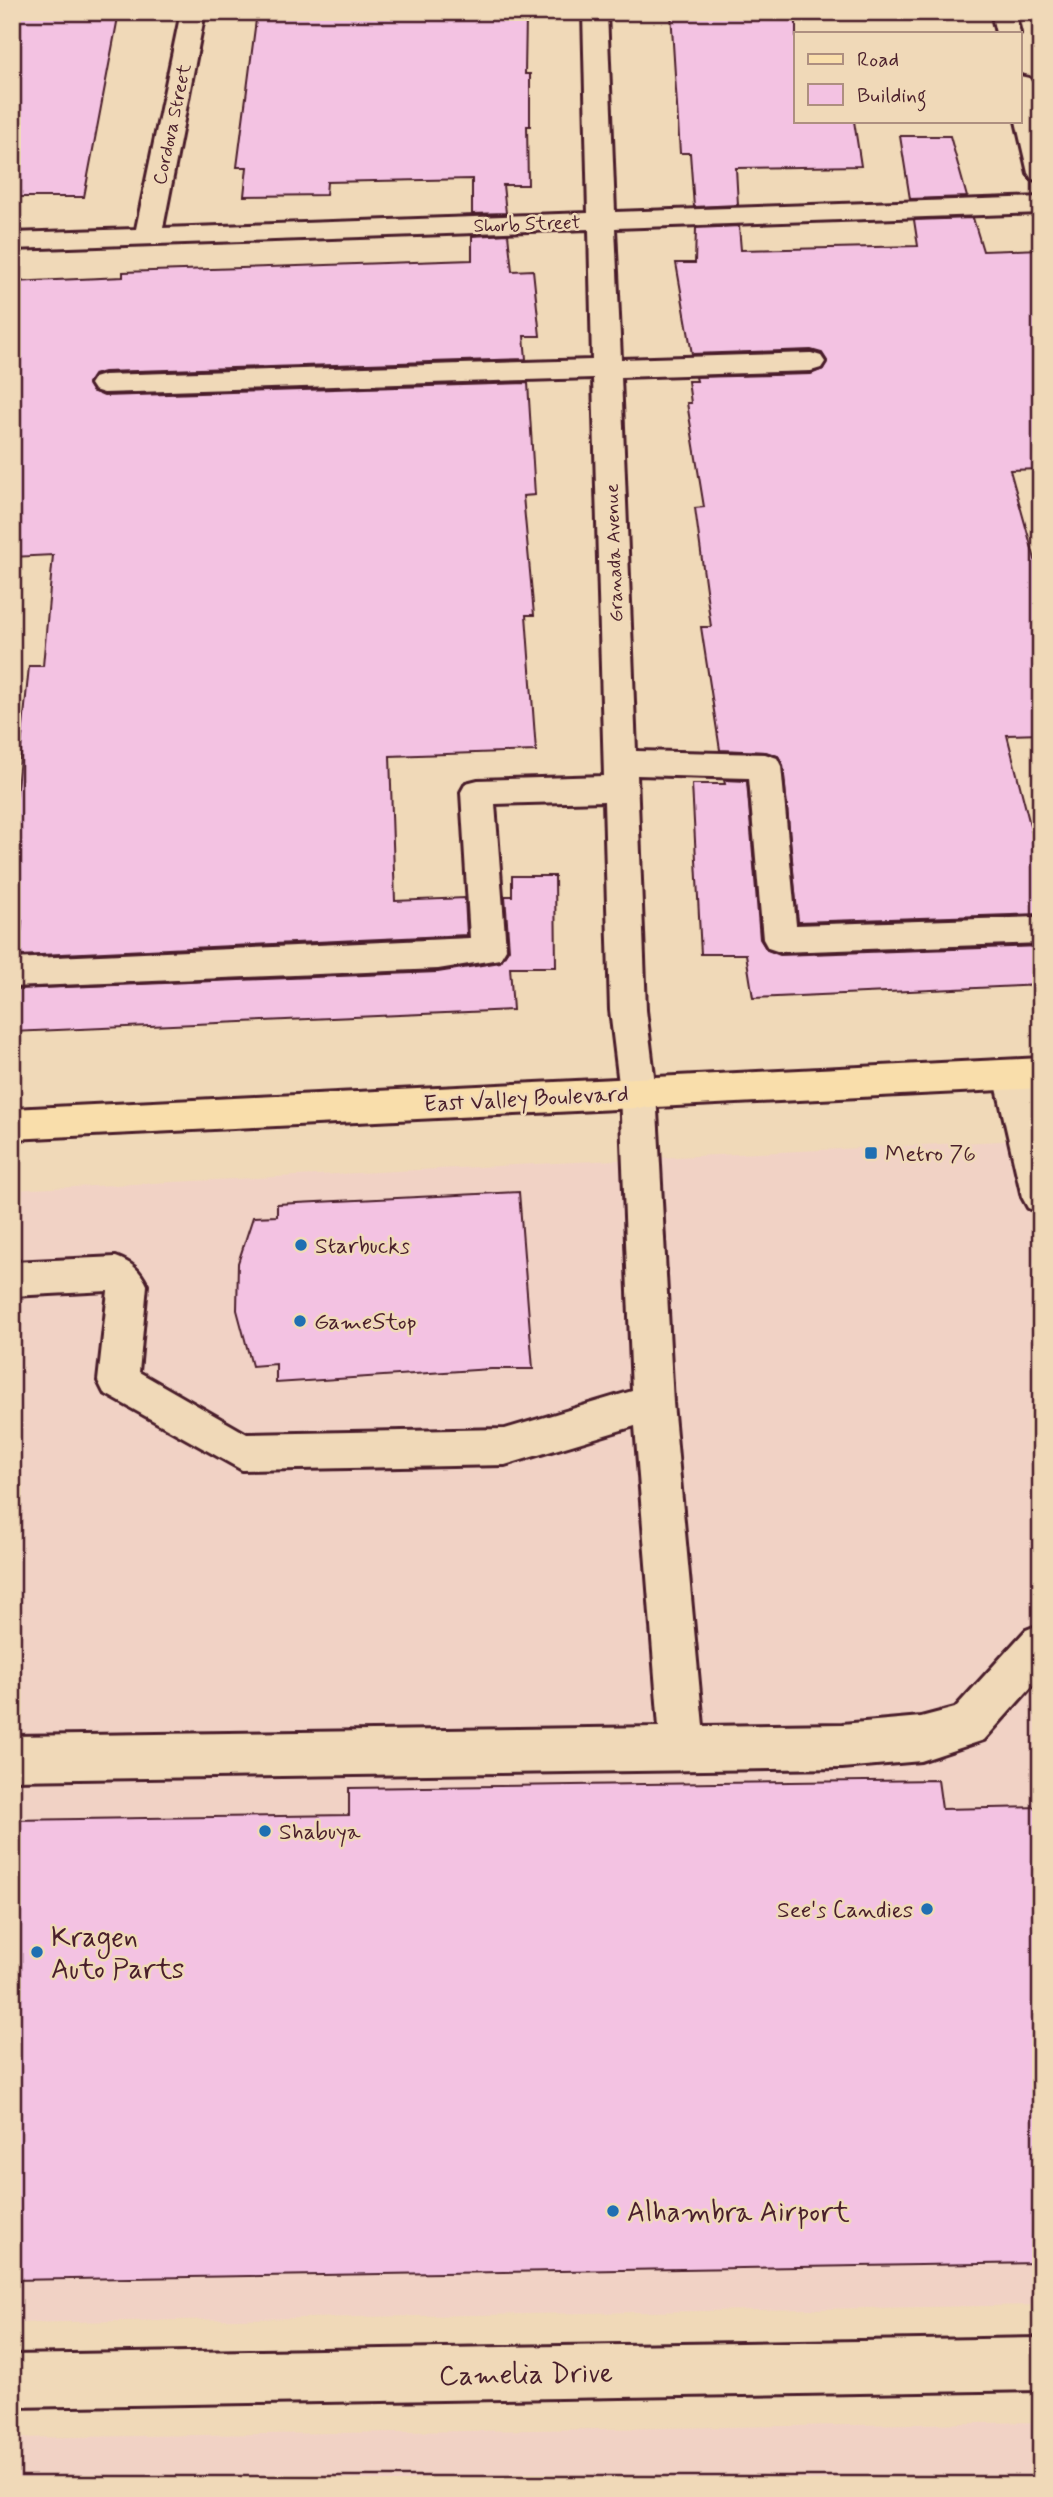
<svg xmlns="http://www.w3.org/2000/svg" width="1053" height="2497" viewBox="0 0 1053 2497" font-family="Mynerve,sans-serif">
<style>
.built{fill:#f1d2c5}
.building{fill:#f3c2e2;stroke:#4a1f2b;stroke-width:2}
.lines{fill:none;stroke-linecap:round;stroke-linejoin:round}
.minor-casing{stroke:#4a1f2b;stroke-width:6}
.major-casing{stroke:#4a1f2b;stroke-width:6}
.minor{fill:#f0d9b8;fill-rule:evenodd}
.major{fill:#f9deab;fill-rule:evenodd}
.poi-dot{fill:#1f6fb2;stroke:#f0d9b8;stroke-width:2.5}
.labels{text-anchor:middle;stroke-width:5;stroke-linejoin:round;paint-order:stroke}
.far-street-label{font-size:19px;fill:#4a1f2b;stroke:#f0d9b8}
.street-label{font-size:23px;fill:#4a1f2b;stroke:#f0d9b8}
.poi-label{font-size:23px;fill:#4a1f2b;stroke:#f0d9b8;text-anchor:start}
.near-poi-label{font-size:28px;fill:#4a1f2b;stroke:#f0d9b8;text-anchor:start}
.near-street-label{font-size:28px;fill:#4a1f2b;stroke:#f0d9b8}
</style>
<rect width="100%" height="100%" fill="#f0d9b8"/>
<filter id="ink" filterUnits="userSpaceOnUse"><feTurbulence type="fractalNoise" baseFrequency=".0143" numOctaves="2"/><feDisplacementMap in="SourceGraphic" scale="14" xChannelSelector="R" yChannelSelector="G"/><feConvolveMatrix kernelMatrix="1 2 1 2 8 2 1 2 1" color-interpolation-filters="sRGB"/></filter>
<g filter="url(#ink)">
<path class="built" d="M 1041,1139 L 1041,2305 L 12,2323 L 12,1190 Z
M 1041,2422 L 1041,2485 L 12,2485 L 12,2438 Z"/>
<path class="building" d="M 12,12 L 119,12 L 84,197 L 12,197 Z
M 257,12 L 469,12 L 470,16 L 526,16 L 525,74 L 530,74 L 530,126 L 527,126 L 528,185 L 503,185 L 506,213 L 472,214 L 472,179 L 327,182 L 326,195 L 244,196 L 247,167 L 237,167 Z
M 671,12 L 753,12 L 754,19 L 796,18 L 796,121 L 854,121 L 861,166 L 736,168 L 738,205 L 694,207 L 690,153 L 680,153 Z
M 900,136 L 950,136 L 967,197 L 910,199 Z
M 973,218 L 983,251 L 1041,249 L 1041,469 L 1010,470 L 1041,581 L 1041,734 L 1007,735 L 1041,868 L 1041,914 L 798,922 L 783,765 L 778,756 L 766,752 L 720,750 L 701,627 L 711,627 L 695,508 L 704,507 L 687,403 L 691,403 L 688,381 L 697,381 L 696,377 L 811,374 L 823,369 L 827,361 L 822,353 L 811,350 L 692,354 L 676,263 L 695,263 L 696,228 L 739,226 L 741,250 L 918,246 L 914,220 Z
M 508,234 L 512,271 L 533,270 L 540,336 L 524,336 L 526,359 L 104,372 L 93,375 L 88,383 L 92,391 L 104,396 L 528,383 L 535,495 L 523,496 L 534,615 L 526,615 L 536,751 L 390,756 L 395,901 L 465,898 L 467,935 L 19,956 L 22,921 L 12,921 L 12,799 L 16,799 L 29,666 L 43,666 L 53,555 L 12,557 L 12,282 L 123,277 L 123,272 L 472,260 L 472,236 Z
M 724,780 L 747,781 L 760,939 L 767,950 L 780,955 L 1041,946 L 1041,985 L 753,998 L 746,954 L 701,954 L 692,784 L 725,784 Z
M 512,876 L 555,876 L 556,967 L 510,967 L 513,1010 L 12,1032 L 16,989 L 438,972 L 500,962 L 509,949 L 505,896 L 512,896 Z
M 519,1192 L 533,1369 L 491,1369 L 276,1383 L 276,1364 L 252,1366 L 237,1310 L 238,1263 L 253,1217 L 277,1216 L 277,1204 Z
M 938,1780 L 942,1809 L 1041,1807 L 1041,2263 L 12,2280 L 12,1820 L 349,1815 L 349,1788 Z"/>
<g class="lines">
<g class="minor-casing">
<path id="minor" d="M 181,12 L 205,12 L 163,228 L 588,213 L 583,12 L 607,12 L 615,212 L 1041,197 L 1041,213 L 615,228 L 621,359 L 811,353 L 821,356 L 825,362 L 821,368 L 811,371 L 621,377 L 636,751 L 765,754 L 777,758 L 781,766 L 796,925 L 1041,917 L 1041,943 L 780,952 L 768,948 L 763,939 L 749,778 L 637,775 L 646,1010 L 656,1092 L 673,1403 L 703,1726 L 842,1724 L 921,1717 L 955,1708 L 1026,1630 L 1041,1624 L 1041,1676 L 984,1740 L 921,1761 L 842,1768 L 12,1780 L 12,1736 L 659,1727 L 635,1426 L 505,1465 L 242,1470 L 104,1393 L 98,1381 L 108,1291 L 12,1296 L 12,1262 L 116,1257 C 132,1263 140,1270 147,1285 L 139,1372 L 247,1434 L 505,1429 L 632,1391 L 620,1092 L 610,1010 L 604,801 L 495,804 L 506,949 L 500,959 L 438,969 L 12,987 L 12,959 L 470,938 L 461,792 L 466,783 L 478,780 L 604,776 L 593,378 L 104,393 L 94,390 L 90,384 L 94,378 L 104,375 L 592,360 L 589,229 L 12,249 L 12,233 L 136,229 Z
M 991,12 L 1015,12 L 1020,33 L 1020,34 L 996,33 Z
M 1020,76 L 1029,78 C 1048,105 1041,150 1041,181 L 1032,179 L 1028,173 L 1016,121 L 1020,121 Z
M 1012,1060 L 1025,1065 C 1048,1109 1041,1164 1041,1213 L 1028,1208 L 1022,1197 L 994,1075 L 999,1065 Z
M 1041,2338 L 1041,2390 L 12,2407 L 12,2355 Z"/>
</g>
<g class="major-casing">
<path id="major" d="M 1041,1058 L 1041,1088 L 12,1139 L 12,1109 Z"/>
</g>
<use href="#minor" class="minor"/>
<use href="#major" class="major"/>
</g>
</g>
<g class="poi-dot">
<rect x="864" y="1146" width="14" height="14" rx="3.5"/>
<circle cx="301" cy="1245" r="7"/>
<circle cx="300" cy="1321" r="7"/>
<circle cx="265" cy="1831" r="7"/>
<circle cx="927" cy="1909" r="7"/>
<circle cx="37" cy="1952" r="7"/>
<circle cx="613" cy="2211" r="7"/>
</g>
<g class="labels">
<g class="far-street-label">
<text transform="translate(171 124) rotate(-78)" y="7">Cordova Street</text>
<text transform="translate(527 223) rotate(-2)" y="7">Shorb Street</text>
<text transform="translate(613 553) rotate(-92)" y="7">Granada Avenue</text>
</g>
<g class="street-label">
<text transform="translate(526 1098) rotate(-3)" y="8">East Valley Boulevard</text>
</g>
<g class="poi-label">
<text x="885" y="1161">Metro 76</text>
<text x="315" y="1253">Starbucks</text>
<text x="314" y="1329">GameStop</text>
<text x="279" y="1839">Shabuya</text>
<text x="913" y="1917" text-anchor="end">See's Candies</text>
</g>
<g class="near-poi-label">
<text x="51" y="1946">Kragen<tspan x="51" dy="32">Auto Parts</tspan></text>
<text x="627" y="2221">Alhambra Airport</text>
</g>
<g class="near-street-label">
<text transform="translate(526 2373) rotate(-1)" y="10">Camelia Drive</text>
</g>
</g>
<rect width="1053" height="2497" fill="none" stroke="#f0d9b8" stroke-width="42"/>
<rect x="21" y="21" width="1011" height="2455" fill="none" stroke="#4a1f2b" stroke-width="2.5" filter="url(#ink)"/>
<rect x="794" y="32" width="228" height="91" fill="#f0d9b8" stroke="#ae8f80" stroke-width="2"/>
<rect x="808" y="54" width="35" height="10" fill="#f9deab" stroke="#ae8f80" stroke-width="2"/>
<text x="857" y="66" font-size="21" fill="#4a1f2b">Road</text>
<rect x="808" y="84" width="35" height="21" fill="#f3c2e2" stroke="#ae8f80" stroke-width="2"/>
<text x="857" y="102" font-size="21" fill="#4a1f2b">Building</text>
</svg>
